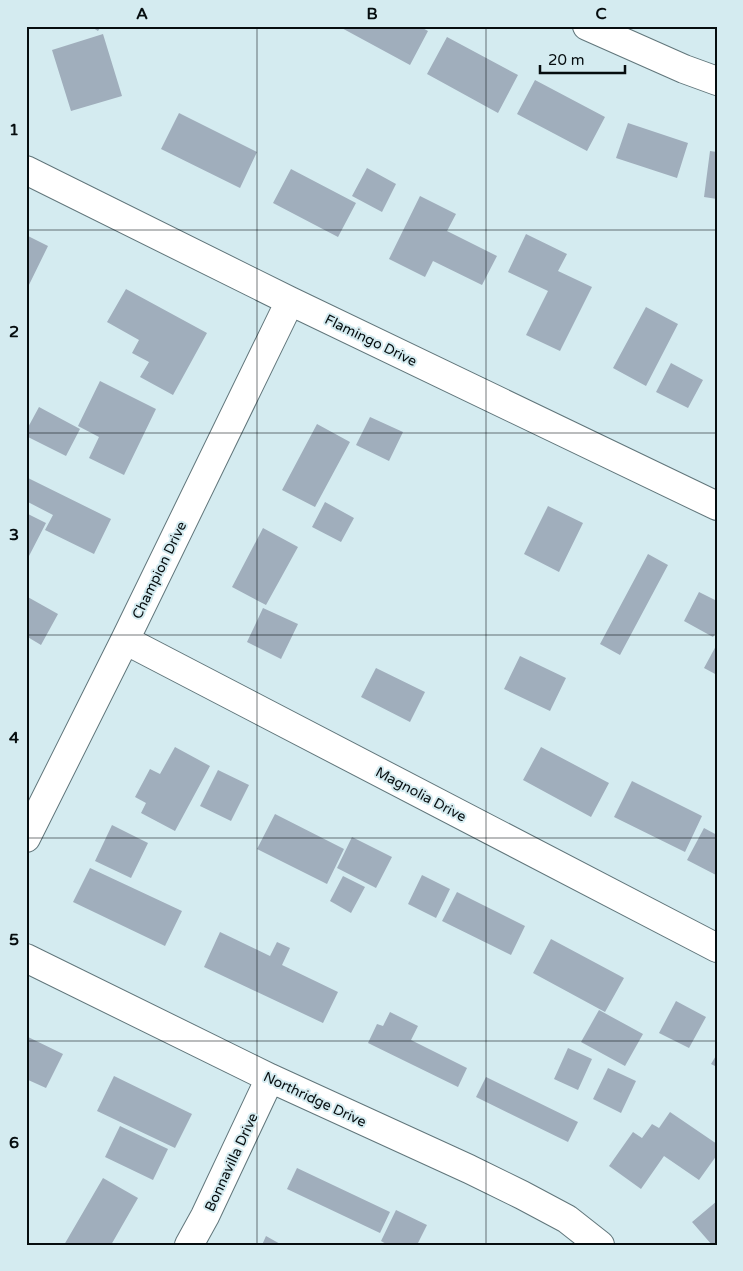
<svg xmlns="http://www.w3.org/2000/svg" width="743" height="1271" viewBox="0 0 743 1271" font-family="'Varela Round',sans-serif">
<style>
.building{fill:#a0aebc}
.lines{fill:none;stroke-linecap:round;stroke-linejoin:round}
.street-casing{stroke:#61767b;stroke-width:30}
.street{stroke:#fff;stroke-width:28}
.grid{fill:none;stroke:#060d0f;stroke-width:1;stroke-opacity:0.55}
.labels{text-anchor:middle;stroke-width:4;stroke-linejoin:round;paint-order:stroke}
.street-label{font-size:14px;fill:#060d0f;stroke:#d4ebf0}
.neatline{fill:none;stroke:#060d0f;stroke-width:2}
.grid-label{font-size:16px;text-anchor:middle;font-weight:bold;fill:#060d0f}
</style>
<rect width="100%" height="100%" fill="#d4ebf0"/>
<path class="building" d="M 90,26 L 101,26 L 98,31 Z
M 338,26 L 419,26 L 428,31 L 410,65 Z
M 103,34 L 122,96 L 71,111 L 52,50 Z
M 447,37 L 518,75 L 498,113 L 427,74 Z
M 535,80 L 605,117 L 587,151 L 517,114 Z
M 179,113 L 257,152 L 240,188 L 161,149 Z
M 628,123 L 688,143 L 677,178 L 616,158 Z
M 710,151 L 717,152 L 717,199 L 704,197 Z
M 367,168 L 396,184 L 382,212 L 352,196 Z
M 291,169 L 356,203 L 338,237 L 273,203 Z
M 420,196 L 456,214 L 447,231 L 497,256 L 482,285 L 433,261 L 425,277 L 389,259 Z
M 526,234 L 567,254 L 558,271 L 592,287 L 560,351 L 526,335 L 548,291 L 508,272 Z
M 26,235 L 48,246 L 26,291 Z
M 126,289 L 207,333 L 173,395 L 140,377 L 149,362 L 132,353 L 139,340 L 107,322 Z
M 646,307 L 678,324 L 646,386 L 613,368 Z
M 671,363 L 703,380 L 688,408 L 656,392 Z
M 100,381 L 156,409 L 124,475 L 89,458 L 99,437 L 78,426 Z
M 39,407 L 80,429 L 66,456 L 26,436 L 26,431 Z
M 370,417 L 403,432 L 389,461 L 356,445 Z
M 317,424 L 350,442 L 315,507 L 282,490 Z
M 26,477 L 111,519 L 94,554 L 45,530 L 53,515 L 26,501 Z
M 325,502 L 354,518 L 341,542 L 312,527 Z
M 548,506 L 583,523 L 559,572 L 524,554 Z
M 26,513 L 46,523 L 29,556 L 26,555 Z
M 263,528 L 298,547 L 266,605 L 232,587 Z
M 648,554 L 668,565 L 620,655 L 600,644 Z
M 699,592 L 717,601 L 717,631 L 713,637 L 684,621 Z
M 26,596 L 58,614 L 41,645 L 26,636 Z
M 263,608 L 298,624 L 281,659 L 247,642 Z
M 717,644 L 717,675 L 704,668 Z
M 520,656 L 566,678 L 550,711 L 504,689 Z
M 376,668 L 425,692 L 410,722 L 361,697 Z
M 175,747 L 210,766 L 175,831 L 141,813 L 146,803 L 135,797 L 150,769 L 160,774 Z
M 541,747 L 609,783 L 591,817 L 523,780 Z
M 218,770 L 249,785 L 231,821 L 200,806 Z
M 632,781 L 702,816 L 685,852 L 614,817 Z
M 275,814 L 344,849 L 327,884 L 257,849 Z
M 112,825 L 148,843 L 131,878 L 95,861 Z
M 704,828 L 717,835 L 716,875 L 687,860 Z
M 352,837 L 392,857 L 376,888 L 337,868 Z
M 90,868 L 182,911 L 165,946 L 73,902 Z
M 422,875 L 450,889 L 436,918 L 408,904 Z
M 343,876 L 365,887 L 351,913 L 330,901 Z
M 457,892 L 525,926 L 511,955 L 442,921 Z
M 220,932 L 270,956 L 277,942 L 290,948 L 282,965 L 338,992 L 323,1023 L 204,967 Z
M 551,939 L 624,978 L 605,1012 L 533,973 Z
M 676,1001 L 706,1017 L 689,1048 L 659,1033 Z
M 599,1010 L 643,1034 L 625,1066 L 581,1042 Z
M 390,1012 L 418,1026 L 411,1040 L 467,1068 L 458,1087 L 368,1043 L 377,1024 L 383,1026 Z
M 26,1036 L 63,1054 L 46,1088 L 26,1079 Z
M 568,1048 L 592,1059 L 578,1090 L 554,1079 Z
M 717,1054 L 717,1067 L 711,1064 Z
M 608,1068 L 636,1081 L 621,1113 L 593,1099 Z
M 114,1076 L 192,1114 L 175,1148 L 97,1111 Z
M 486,1077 L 578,1122 L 568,1142 L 476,1097 Z
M 670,1112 L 717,1144 L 717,1155 L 699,1180 L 664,1156 L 641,1189 L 609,1166 L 633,1132 L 642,1138 L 652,1124 L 659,1128 Z
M 120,1126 L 168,1149 L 153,1180 L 105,1157 Z
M 297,1168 L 390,1212 L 380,1233 L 287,1189 Z
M 103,1178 L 138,1198 L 111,1245 L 64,1245 Z
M 717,1201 L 717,1245 L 712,1245 L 692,1222 Z
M 396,1210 L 427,1225 L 417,1245 L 388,1245 L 381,1241 Z
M 266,1236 L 282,1245 L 262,1245 Z"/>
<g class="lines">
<g class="street-casing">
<path id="street" d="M 587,26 L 684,69 L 717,81
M 26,170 L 290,301 L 717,506
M 125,640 L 717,948
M 26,838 L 125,640 L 290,301
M 26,958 L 270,1078 L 469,1169 L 522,1195 L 567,1219 L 600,1245
M 189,1245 L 205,1216 L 270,1078"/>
</g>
<use href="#street" class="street"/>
</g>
<path class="grid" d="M 257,26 L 257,1245M 486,26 L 486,1245M 26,230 L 717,230M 26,433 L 717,433M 26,635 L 717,635M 26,838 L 717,838M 26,1041 L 717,1041"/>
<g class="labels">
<g class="street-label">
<text transform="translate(371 340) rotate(26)" y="5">Flamingo Drive</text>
<text transform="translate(159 570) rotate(-64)" y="5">Champion Drive</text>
<text transform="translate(421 794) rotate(28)" y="5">Magnolia Drive</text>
<text transform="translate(315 1099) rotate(25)" y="5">Northridge Drive</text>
<text transform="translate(231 1162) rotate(-65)" y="5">Bonnavilla Drive</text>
</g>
</g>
<rect width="743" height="1271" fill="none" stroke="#d4ebf0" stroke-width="55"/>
<path d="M540 65v8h85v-8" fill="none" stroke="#060d0f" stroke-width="2.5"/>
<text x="548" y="65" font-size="15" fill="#060d0f" stroke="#d4ebf0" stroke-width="4" paint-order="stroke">20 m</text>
<rect x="28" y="28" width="688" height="1216" class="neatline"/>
<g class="grid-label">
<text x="142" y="19">A</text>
<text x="372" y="19">B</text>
<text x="601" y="19">C</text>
<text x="14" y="135">1</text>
<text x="14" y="337">2</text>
<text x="14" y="540">3</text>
<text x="14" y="743">4</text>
<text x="14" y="945">5</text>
<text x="14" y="1148">6</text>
</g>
</svg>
